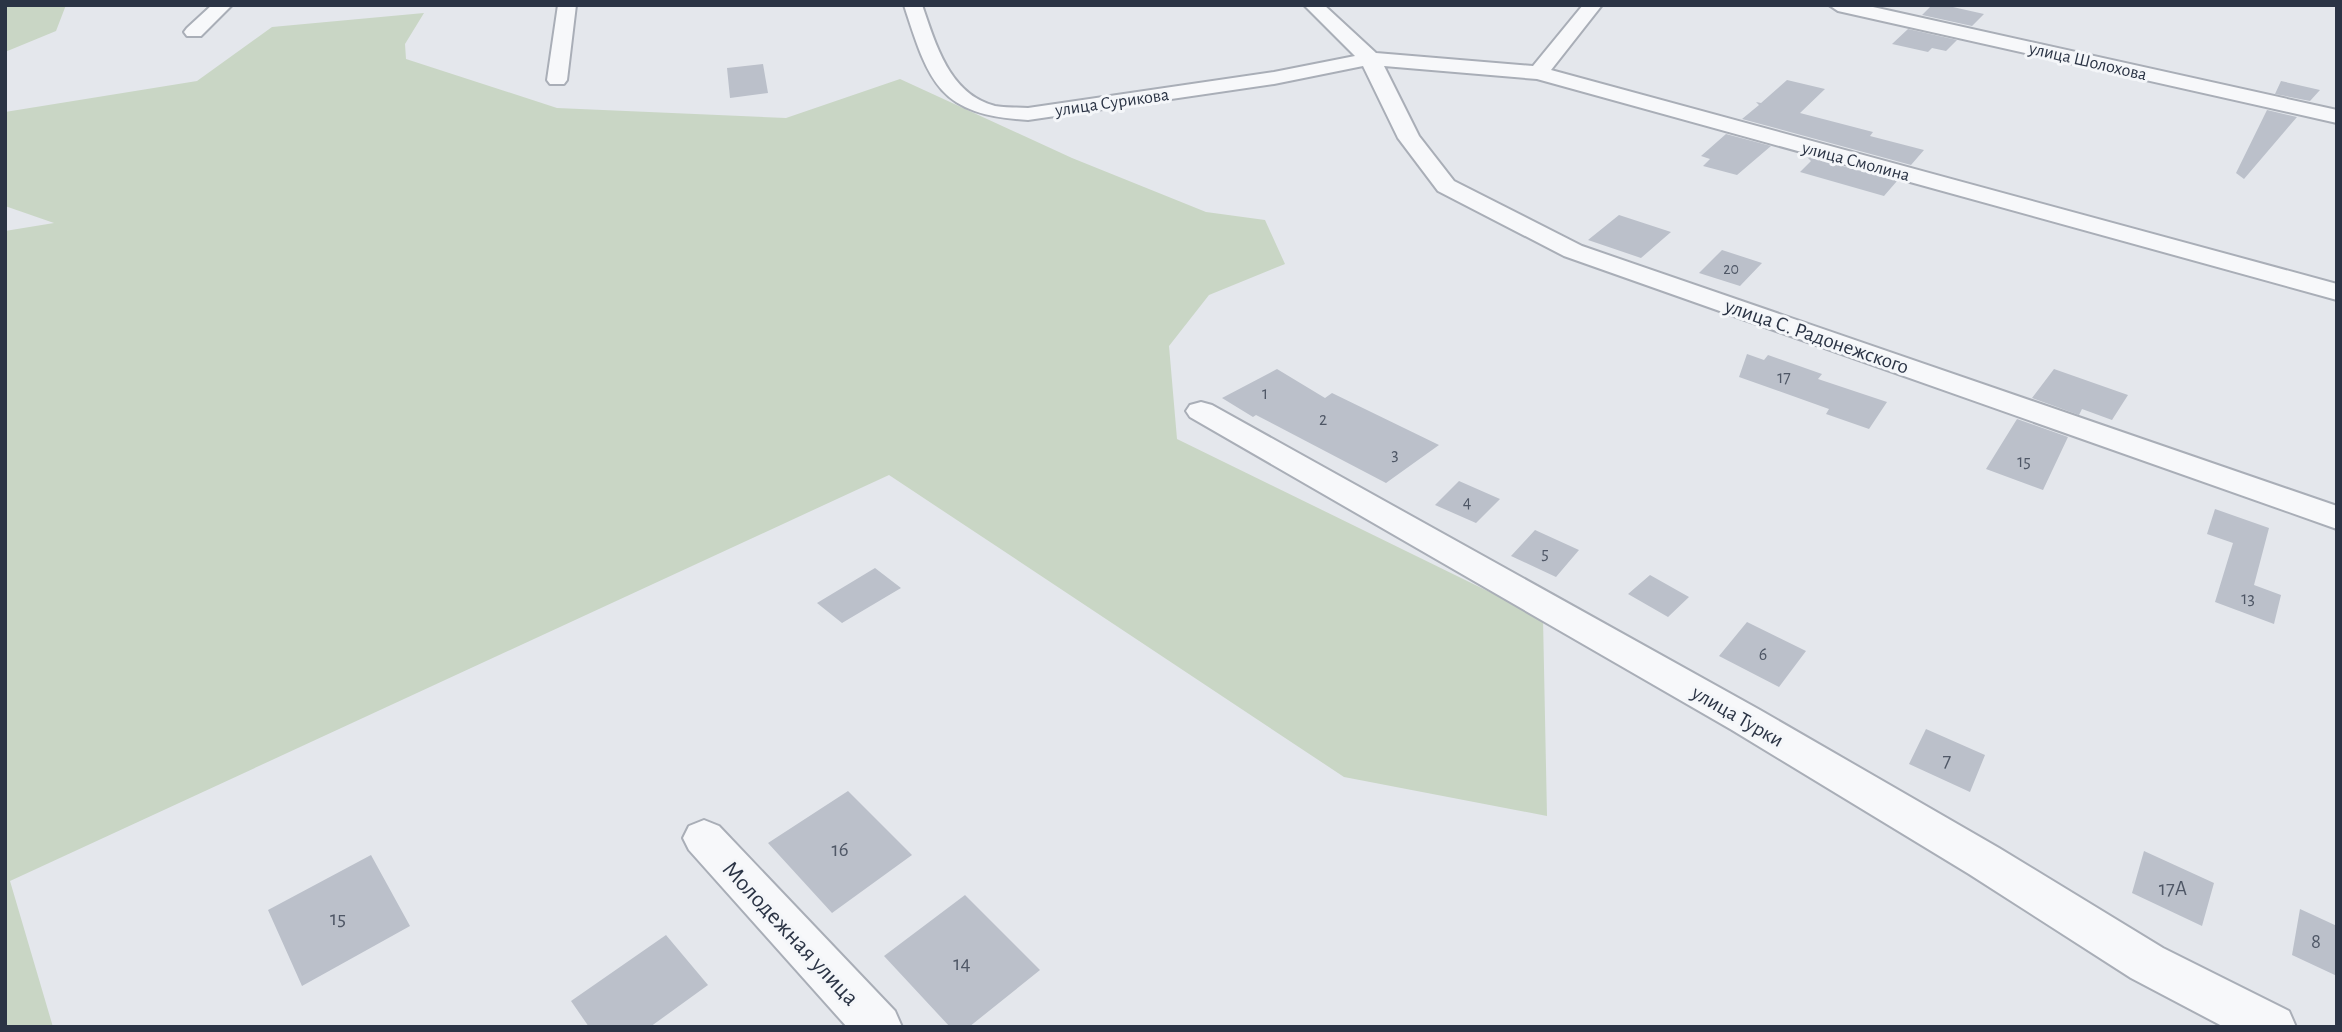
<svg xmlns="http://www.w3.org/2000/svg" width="2342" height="1032" viewBox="0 0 2342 1032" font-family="'Alegreya Sans',sans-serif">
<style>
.green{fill:#c9d6c5}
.building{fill:#bbc0ca}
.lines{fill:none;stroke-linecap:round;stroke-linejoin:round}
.minor-casing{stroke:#a9aeb7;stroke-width:4}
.minor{fill:#f7f8fa;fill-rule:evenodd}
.labels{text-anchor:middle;stroke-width:6;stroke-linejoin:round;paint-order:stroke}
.far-number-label{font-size:16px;fill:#4f5766}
.far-street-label{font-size:18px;fill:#2b3445;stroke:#f4f6f9}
.number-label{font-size:18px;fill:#4f5766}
.street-label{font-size:21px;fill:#2b3445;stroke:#f4f6f9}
.near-number-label{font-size:21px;fill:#4f5766}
.near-street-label{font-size:24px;fill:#2b3445;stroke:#f4f6f9}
</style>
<rect width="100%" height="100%" fill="#e4e7ec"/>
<path class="green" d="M 5,5 L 66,5 L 56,31 L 5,52 Z
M 424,13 L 405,44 L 406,59 L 557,108 L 786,118 L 900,79 L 1072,158 L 1206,212 L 1265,220 L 1285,264 L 1209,295 L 1169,346 L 1177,439 L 1543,618 L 1547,816 L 1344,777 L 889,475 L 10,881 L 53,1027 L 5,1027 L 5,231 L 54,223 L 5,206 L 5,112 L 197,81 L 272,27 Z"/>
<path class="building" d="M 1932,5 L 1944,5 L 1984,14 L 1972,26 L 1922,15 Z
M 1908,29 L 1957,40 L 1946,51 L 1932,48 L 1928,52 L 1892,44 Z
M 763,64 L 768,93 L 730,98 L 727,68 Z
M 1787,80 L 1825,89 L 1800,113 L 1873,132 L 1870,136 L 1924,150 L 1911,165 L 1742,119 L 1759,105 L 1756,102 L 1761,103 Z
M 2281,81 L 2320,90 L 2310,101 L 2275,94 Z
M 2267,110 L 2297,117 L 2244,179 L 2236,173 Z
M 1726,134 L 1771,146 L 1737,175 L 1703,166 L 1710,159 L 1701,156 Z
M 1806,156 L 1897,181 L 1884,196 L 1800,172 L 1811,161 Z
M 1619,215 L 1671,232 L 1641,258 L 1588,240 Z
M 1722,250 L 1762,263 L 1740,286 L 1699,273 Z
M 1747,354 L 1764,360 L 1768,355 L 1822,374 L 1818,379 L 1887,402 L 1869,429 L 1826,414 L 1829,409 L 1739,377 Z
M 1277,369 L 1325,398 L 1332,393 L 1439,445 L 1386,483 L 1256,415 L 1253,417 L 1222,398 Z
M 2054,369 L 2128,395 L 2112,420 L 2082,409 L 2079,415 L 2032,398 Z
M 2017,419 L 2068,437 L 2043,490 L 1986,469 Z
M 1459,481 L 1500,499 L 1476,523 L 1435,505 Z
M 2215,509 L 2269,528 L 2254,585 L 2281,595 L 2274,624 L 2215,602 L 2233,543 L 2207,534 Z
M 1535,530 L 1579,550 L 1556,577 L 1511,556 Z
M 875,568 L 901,588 L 842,623 L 817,603 Z
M 1650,575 L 1689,597 L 1668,617 L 1628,594 Z
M 1747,622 L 1806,651 L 1779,687 L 1719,656 Z
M 1926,729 L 1985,755 L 1970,792 L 1909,764 Z
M 848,791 L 912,855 L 832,913 L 768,843 Z
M 2144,851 L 2214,883 L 2202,926 L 2132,893 Z
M 371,855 L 410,926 L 302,986 L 268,910 Z
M 965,895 L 1040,970 L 969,1027 L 950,1027 L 884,956 Z
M 2300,909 L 2337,926 L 2337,976 L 2292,955 Z
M 666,935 L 708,985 L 650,1027 L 589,1027 L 571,1001 Z"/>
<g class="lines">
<g class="minor-casing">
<path id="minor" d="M 212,5 L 232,5 L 201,36 L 187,36 L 184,32 L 187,28 Z
M 558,5 L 576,5 L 567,80 L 564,84 L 550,84 L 547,80 Z
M 904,5 L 922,5 C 936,45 949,94 995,106 C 1006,108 1017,107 1028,108 L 1274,72 L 1355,56 L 1304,5 L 1324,5 L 1376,53 L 1533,66 L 1583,5 L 1602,5 L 1551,70 L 2337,284 L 2337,300 L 1537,79 L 1384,66 L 1419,136 L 1454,181 L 1582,246 L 2337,506 L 2337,529 L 1564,256 L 1438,191 L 1398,138 L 1363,66 L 1274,84 L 1028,120 C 939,115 929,83 904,5 Z
M 1829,5 L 1864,5 L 2337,110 L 2337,123 L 1838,11 Z
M 1201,402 L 1212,405 L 1760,710 L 1999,848 L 2163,948 L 2289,1011 L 2296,1027 L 2224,1027 L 2131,978 L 1969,874 L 1732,730 L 1190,417 L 1186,411 L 1190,405 Z
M 704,820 L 719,826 L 895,1011 L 902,1027 L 847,1027 L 689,850 L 683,838 L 689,826 Z"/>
</g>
<use href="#minor" class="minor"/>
</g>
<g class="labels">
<g class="far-number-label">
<text x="1731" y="274">20</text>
</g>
<g class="far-street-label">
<text transform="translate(2088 61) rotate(13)" y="6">улица Шолохова</text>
<text transform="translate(1112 102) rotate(-8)" y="6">улица Сурикова</text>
<text transform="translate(1856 161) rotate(15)" y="6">улица Смолина</text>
</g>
<g class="number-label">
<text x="1784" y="383">17</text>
<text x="1265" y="399">1</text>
<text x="1323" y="425">2</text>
<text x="1395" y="460">3</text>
<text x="2024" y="467">15</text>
<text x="1467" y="508">4</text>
<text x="1545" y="559">5</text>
<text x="2248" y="604">13</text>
<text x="1763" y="660">6</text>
</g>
<g class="street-label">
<text transform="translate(1817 336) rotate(19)" y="7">улица С. Радонежского</text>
<text transform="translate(1738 716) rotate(30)" y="7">улица Турки</text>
</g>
<g class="near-number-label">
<text x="1947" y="767">7</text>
<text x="840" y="856">16</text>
<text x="2173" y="895">17А</text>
<text x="338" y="925">15</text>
<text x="2316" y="948">8</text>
<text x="962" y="970">14</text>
</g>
<g class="near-street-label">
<text transform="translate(791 933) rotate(47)" y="8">Молодежная улица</text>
</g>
</g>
<rect width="2342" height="1032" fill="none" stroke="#2b3445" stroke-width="14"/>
</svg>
